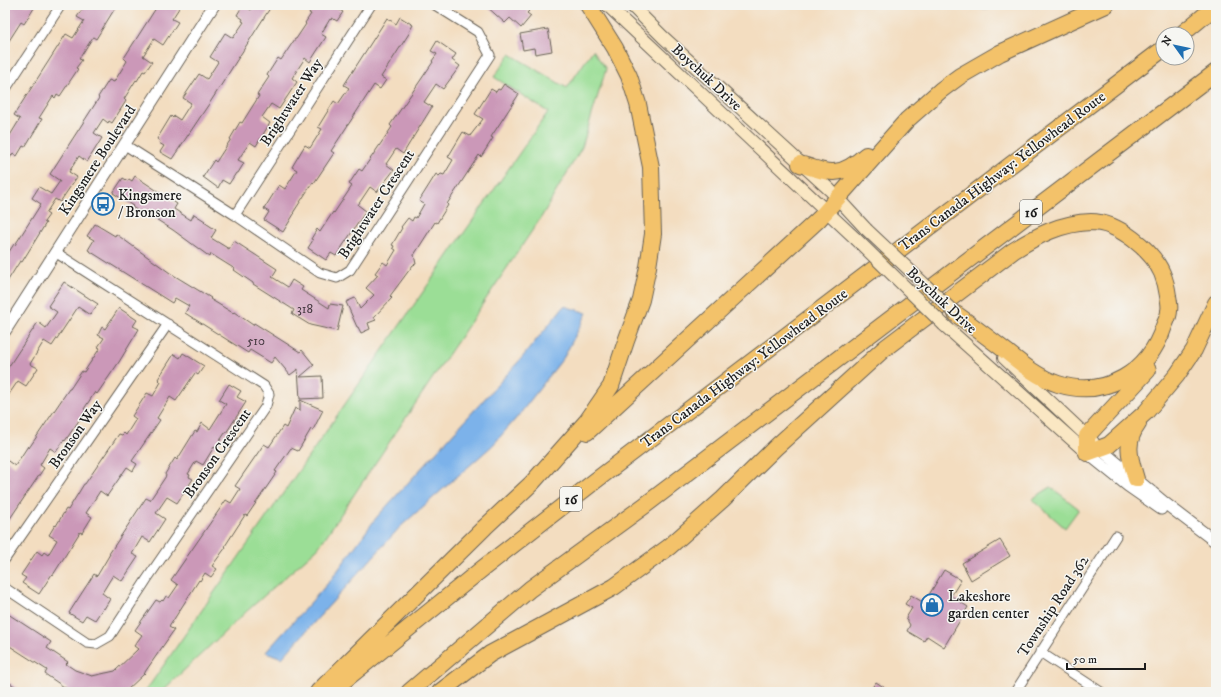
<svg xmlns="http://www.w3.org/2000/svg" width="1221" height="697" viewBox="0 0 1221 697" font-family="'IM FELL DW Pica',serif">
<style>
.green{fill:#9bde96;stroke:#5c7d59}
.water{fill:#7bb2ea;stroke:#4c6783}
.building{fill:#cb98b8}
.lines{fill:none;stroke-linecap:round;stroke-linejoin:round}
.minor-casing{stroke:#676055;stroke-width:11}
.tertiary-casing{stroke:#676055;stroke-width:13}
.secondary-casing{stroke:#676055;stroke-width:14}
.motorway-casing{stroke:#676055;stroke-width:18}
.minor{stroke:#fff;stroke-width:9}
.tertiary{stroke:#fff;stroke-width:11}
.secondary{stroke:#fae7c3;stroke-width:12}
.motorway{stroke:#f3c26a;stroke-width:16}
.secondary-bridge-casing{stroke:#676055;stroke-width:14;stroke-linecap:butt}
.secondary-bridge{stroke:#fae7c3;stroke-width:12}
.labels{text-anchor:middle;stroke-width:3;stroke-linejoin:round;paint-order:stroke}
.number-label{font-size:13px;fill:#483b43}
.shield{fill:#f6f6f2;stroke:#5d5d5c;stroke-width:1}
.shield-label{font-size:14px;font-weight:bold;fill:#1c1c1c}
.street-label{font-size:15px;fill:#1c1c1c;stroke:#f6f6f2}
.poi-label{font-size:15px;fill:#1c1c1c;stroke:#f6f6f2;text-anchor:start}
</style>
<rect width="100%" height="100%" fill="#f6f6f2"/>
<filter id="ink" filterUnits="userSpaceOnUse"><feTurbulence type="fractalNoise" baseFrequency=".025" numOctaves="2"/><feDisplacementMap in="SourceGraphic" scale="8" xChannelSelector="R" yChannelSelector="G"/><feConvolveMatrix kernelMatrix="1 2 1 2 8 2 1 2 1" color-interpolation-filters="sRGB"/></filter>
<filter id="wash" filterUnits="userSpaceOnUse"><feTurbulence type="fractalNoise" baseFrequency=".012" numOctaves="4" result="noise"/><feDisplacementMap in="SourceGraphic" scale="16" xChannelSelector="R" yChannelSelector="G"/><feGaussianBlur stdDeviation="0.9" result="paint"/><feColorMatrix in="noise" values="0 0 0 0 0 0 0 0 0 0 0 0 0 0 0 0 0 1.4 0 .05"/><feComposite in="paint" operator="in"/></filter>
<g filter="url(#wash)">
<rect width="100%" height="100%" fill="#f3ddc0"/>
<path class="green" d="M 593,50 L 606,69 L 582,147 L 542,216 L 318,548 L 247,611 L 161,692 L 145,692 L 548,112 L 494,77 L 510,54 L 567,88 Z
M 1051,487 L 1079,509 L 1065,528 L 1032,499 Z"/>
<path class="water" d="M 968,5 L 1010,5 C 995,10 982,9 968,5 Z
M 564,306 L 587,313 L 564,357 L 519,415 L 493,445 L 400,527 L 282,658 L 266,652 L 330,581 L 376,518 L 520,360 Z"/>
<g id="blocks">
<path class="building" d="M 10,5 L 36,5 L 24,24 L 21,22 L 5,47 L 5,13 Z
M 85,5 L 117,5 L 96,39 L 93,37 L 79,59 L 82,60 L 76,68 L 78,69 L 60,96 L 57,94 L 55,98 L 53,96 L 39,118 L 42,119 L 25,147 L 23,146 L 17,156 L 13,153 L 5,166 L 5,134 L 9,137 L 20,119 L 14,115 L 66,34 L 73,38 L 84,21 L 77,17 Z
M 158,5 L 181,5 L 172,19 L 178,22 L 163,45 L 154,39 L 143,56 L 152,62 L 145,72 L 143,71 L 137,81 L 136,80 L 124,99 L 126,101 L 112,123 L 109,121 L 108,123 L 103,119 L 94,133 L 102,138 L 87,162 L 79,156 L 69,172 L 77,177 L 60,202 L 55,199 L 46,213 L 49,215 L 44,222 L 46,223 L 22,262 L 20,261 L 5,285 L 5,258 L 14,244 L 15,245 L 41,204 L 32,198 L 39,187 L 51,194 L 60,181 L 50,174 L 99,98 L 98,97 L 109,80 L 114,82 L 127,61 L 124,58 Z
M 243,5 L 251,10 L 255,5 L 272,5 L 211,101 L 172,159 L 160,152 L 164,146 L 159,143 L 160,141 L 157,139 L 171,116 L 173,118 L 174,116 L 180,120 L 191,103 L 183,98 L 199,74 L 207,79 L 218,62 L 210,57 L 225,33 L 233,38 L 244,22 L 242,21 L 243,19 L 237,15 Z
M 314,5 L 332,5 L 343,12 L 337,21 L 332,18 L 331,20 L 330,19 L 321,34 L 326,37 L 310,62 L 305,58 L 292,78 L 297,82 L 279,109 L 271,104 L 262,117 L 270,123 L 256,146 L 250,142 L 238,160 L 244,163 L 238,173 L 236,173 L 229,184 L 222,180 L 218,188 L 203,177 L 214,160 L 216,162 L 231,139 L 230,139 L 240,122 L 242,123 L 259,96 L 257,95 L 269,77 L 267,75 L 278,58 L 281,60 L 295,39 L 296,39 L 306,24 L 305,23 L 311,14 L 309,13 Z
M 485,5 L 522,5 L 529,11 L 527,13 L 531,16 L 521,28 L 510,18 L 505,23 Z
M 400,17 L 413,25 L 409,32 L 410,32 L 381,77 L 386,80 L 380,89 L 374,85 L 331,151 L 334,153 L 314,183 L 313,182 L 293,213 L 294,214 L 283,232 L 264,220 L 269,212 L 264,209 L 279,185 L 285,189 L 297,170 L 292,167 L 305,145 L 310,148 L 322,129 L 318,127 L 334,101 L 338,104 L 349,88 L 344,85 L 387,18 L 396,24 Z
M 548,29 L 552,51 L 535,54 L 534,48 L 523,50 L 520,34 Z
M 437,41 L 456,54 L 452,60 L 460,66 L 443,89 L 436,84 L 424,102 L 432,107 L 409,144 L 403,154 L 396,149 L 386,164 L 394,170 L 377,192 L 370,187 L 358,205 L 366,211 L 336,256 L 331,253 L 326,260 L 308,248 L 313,240 L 311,239 L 317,229 L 320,232 L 333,212 L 334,213 L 352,186 L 349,184 L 359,169 L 362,171 L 392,127 L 390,125 L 433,62 L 432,61 L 437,54 L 431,51 Z
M 504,84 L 519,94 L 491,137 L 493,138 L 481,157 L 479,155 L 447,204 L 448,205 L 437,223 L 435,222 L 414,255 L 416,264 L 413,265 L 390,296 L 392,298 L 374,317 L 376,320 L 368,323 L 370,329 L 361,333 L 358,327 L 357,327 L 346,302 L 355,298 L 360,309 L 374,295 L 366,288 L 378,275 L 375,273 L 383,262 L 387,265 L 396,250 L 393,248 L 394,246 L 392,245 L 402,228 L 401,227 L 408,218 L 412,221 L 414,217 L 416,218 L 424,204 L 419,201 L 436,174 L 439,176 L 441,174 L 444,175 L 453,160 L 448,157 L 463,132 L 470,136 L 483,119 L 475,114 L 491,89 L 496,92 L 498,89 L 500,90 Z
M 135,176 L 177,204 L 174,209 L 191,220 L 194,214 L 205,221 L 204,222 L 216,230 L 211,238 L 229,249 L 234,241 L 277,269 L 272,277 L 288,287 L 292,280 L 303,287 L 301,290 L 329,308 L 330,304 L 343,306 L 337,331 L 310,325 L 292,314 L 294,310 L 253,284 L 253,283 L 234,270 L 235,269 L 211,254 L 210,257 L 173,230 L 151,216 L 150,219 L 132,207 L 133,206 L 113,193 L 123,178 L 128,181 L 129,179 L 132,181 Z
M 95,224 L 115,236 L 116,234 L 170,273 L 211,298 L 210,299 L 233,313 L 234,312 L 253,325 L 254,323 L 300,352 L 302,350 L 314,365 L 300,377 L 322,376 L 323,398 L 300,399 L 298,369 L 290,375 L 275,357 L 271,363 L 250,350 L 248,353 L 185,313 L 189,306 L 175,298 L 172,303 L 88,250 L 94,240 L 87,236 Z
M 64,282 L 98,304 L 90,315 L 78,307 L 52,346 L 44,341 L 30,364 L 38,368 L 26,386 L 18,381 L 5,400 L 5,372 L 38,322 L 46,328 L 57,312 L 48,306 Z
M 119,308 L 137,320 L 133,326 L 139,329 L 119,362 L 97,394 L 95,392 L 84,409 L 86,410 L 65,441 L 64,440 L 56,452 L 50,448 L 40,465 L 44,468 L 5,526 L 5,459 L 15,466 L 28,446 L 29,448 L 69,389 L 70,389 L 82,371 L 84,372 L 100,348 L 98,347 L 104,338 L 98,335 L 102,327 L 105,329 Z
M 183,353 L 204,366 L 198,375 L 195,373 L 176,401 L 170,397 L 157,418 L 160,420 L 132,461 L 137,464 L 133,471 L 127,467 L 107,496 L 100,491 L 86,513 L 92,517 L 82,533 L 80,532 L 53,575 L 52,574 L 39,594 L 22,583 L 26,578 L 21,575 L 37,551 L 42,555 L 44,552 L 48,555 L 57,540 L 49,535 L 55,525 L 56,526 L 66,509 L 68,510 L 84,484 L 85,484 L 119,434 L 122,435 L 124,433 L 126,435 L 136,419 L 132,416 L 147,393 L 153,396 L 161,382 L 158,379 L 174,354 L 180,358 Z
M 229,384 L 241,391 L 237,397 L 246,402 L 226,433 L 225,433 L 215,448 L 214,447 L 203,465 L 196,461 L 188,474 L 190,475 L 189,477 L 193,479 L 177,503 L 167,497 L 156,513 L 165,519 L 150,542 L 142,537 L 132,554 L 138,557 L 122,581 L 113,575 L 102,593 L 110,599 L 104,609 L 103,608 L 95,620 L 86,615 L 82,621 L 69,613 L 94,574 L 97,576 L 110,554 L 109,554 L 146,498 L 150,500 L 166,476 L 165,474 L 175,458 L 177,460 L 195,431 L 197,432 L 202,423 L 210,429 L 226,404 L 219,400 Z
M 300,400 L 323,410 L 313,430 L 311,429 L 298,451 L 291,448 L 275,471 L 277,472 L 247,516 L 245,515 L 225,546 L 226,547 L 212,566 L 217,569 L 211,577 L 205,573 L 200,581 L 199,580 L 169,627 L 174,630 L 145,672 L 145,673 L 125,692 L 66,692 L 67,689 L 45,674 L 47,670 L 5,643 L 5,612 L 51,642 L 47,648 L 68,662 L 66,664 L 75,670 L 92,676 L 115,671 L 138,649 L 134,646 L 142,635 L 135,630 L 156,600 L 160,602 L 162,600 L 163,601 L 166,596 L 169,598 L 178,585 L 171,580 L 226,500 L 231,503 L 240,489 L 235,486 L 264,444 L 269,447 L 283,426 L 286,428 L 295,408 L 300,411 Z
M 1000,540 L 1010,556 L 971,580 L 962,563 Z
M 944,570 L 961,580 L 951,596 L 968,607 L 944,647 L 927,636 L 924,641 L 907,631 L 910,625 L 906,618 L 912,608 L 905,604 L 911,595 L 924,603 Z
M 5,680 L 24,692 L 5,692 Z
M 876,682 L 891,692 L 869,692 Z"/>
</g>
</g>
<g filter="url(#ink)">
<use href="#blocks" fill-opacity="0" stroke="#676055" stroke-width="1"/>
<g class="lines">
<g class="minor-casing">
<path id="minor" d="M 5,90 L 61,5
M 125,145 L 235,215 L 320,273 L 337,278 L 350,270 L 490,55 L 478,32 L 435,5
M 235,215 L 371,5
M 5,559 L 168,324
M 5,588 L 87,643 L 96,644 L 110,636 L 147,579 L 266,406 L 269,394 L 264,386 L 55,252
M 1040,652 L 1101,692
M 1015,692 L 1116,536"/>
</g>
<g class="tertiary-casing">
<path id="tertiary" d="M 5,331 L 214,5
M 1099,448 L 1166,504 L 1216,542
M 1087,453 L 1128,486 L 1161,509"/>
</g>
<g class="secondary-casing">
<path id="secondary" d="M 607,5 L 856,239
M 631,5 L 663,37 L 830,190 L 866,229
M 944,325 L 1087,453
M 1004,358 L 1093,442"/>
</g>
<g class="motorway-casing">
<path id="motorway" d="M 1182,34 L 1216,6
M 800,164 C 831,174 840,178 866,155
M 1148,370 L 1087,436 L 1087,453 L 1109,445 L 1146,412 L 1177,375 L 1194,350 L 1216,303
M 587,432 L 819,219 L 907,120 L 941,90 L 960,76 L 1000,53 L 1106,5
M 1136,479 C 1130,458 1124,443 1138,424
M 318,692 L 485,527 L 532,483 L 587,421 L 611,386 L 626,341 L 641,300 L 648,267 L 653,234 L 651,167 L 638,104 L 629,76 L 615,48 L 588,5
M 330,692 L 482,569 L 595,481 L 1163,49
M 409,692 L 530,589 L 644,506 L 1216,72
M 440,692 L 490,654 L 614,587 L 669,547 L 723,499 L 776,447 L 885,348 L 1013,251 C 1038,235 1061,223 1091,222 C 1118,222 1152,250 1162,273 C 1165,280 1167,288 1168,296 C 1169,301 1170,307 1169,311 C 1169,316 1166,321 1164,326 C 1149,372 1106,399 1058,384 C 1039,378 1022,364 1007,352 C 990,339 973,326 956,314"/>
</g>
<use href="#minor" class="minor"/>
<use href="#tertiary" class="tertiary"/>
<use href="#secondary" class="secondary"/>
<use href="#motorway" class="motorway"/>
<g class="secondary-bridge-casing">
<path id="secondary-bridge" d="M 866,229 L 956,314
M 856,239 L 944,325"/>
</g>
<use href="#secondary-bridge" class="secondary-bridge"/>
</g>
</g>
<defs>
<g id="bus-ring" transform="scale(1.15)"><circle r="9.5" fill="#f6f6f2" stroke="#1f6fb2" stroke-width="1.5"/><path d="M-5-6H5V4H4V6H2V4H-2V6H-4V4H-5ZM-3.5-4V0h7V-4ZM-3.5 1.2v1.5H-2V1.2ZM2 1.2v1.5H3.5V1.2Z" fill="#1f6fb2"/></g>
<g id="shop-ring" transform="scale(1.15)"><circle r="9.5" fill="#f6f6f2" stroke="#1f6fb2" stroke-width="1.5"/><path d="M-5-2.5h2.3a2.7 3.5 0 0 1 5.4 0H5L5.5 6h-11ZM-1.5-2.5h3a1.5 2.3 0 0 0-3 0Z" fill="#1f6fb2"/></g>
</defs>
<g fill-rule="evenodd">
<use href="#bus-ring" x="103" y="204"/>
<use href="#shop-ring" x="932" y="605"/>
</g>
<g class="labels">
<g class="number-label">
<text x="305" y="313">318</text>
<text x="256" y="345">510</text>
</g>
<g class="shield">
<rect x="1020" y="200" width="22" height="24" rx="3"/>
<rect x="560" y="487" width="22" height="24" rx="3"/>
</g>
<g class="shield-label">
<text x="1031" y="217">16</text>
<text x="571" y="504">16</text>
</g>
<g class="street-label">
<text transform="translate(707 77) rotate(43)" y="5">Boychuk Drive</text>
<text transform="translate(291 102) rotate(-57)" y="5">Brightwater Way</text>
<text transform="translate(97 160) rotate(-57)" y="5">Kingsmere Boulevard</text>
<text transform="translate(1002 171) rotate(-37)" y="5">Trans Canada Highway: Yellowhead Route</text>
<text transform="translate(376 204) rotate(-57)" y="5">Brightwater Crescent</text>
<text transform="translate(942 300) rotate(43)" y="5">Boychuk Drive</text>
<text transform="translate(744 368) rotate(-37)" y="5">Trans Canada Highway: Yellowhead Route</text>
<text transform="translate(75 434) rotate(-55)" y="5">Bronson Way</text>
<text transform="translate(217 453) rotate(-55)" y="5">Bronson Crescent</text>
<text transform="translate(1053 606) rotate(-57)" y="5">Township Road 362</text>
</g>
<g class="poi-label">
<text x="118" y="200">Kingsmere<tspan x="118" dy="17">/ Bronson</tspan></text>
<text x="948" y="601">Lakeshore<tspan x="948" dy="17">garden center</tspan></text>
</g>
</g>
<rect width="1221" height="697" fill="none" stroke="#f6f6f2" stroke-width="20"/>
<g transform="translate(1175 46) rotate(303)"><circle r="19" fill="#f6f6f2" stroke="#9f9f9c"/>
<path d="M0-3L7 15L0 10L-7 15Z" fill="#1f6fb2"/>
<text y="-6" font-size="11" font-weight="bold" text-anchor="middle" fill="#1c1c1c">N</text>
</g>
<path d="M1067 663v6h78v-6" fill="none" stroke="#1c1c1c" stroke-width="2"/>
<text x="1073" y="663" font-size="12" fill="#1c1c1c" stroke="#f6f6f2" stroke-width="3" paint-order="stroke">50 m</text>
</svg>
